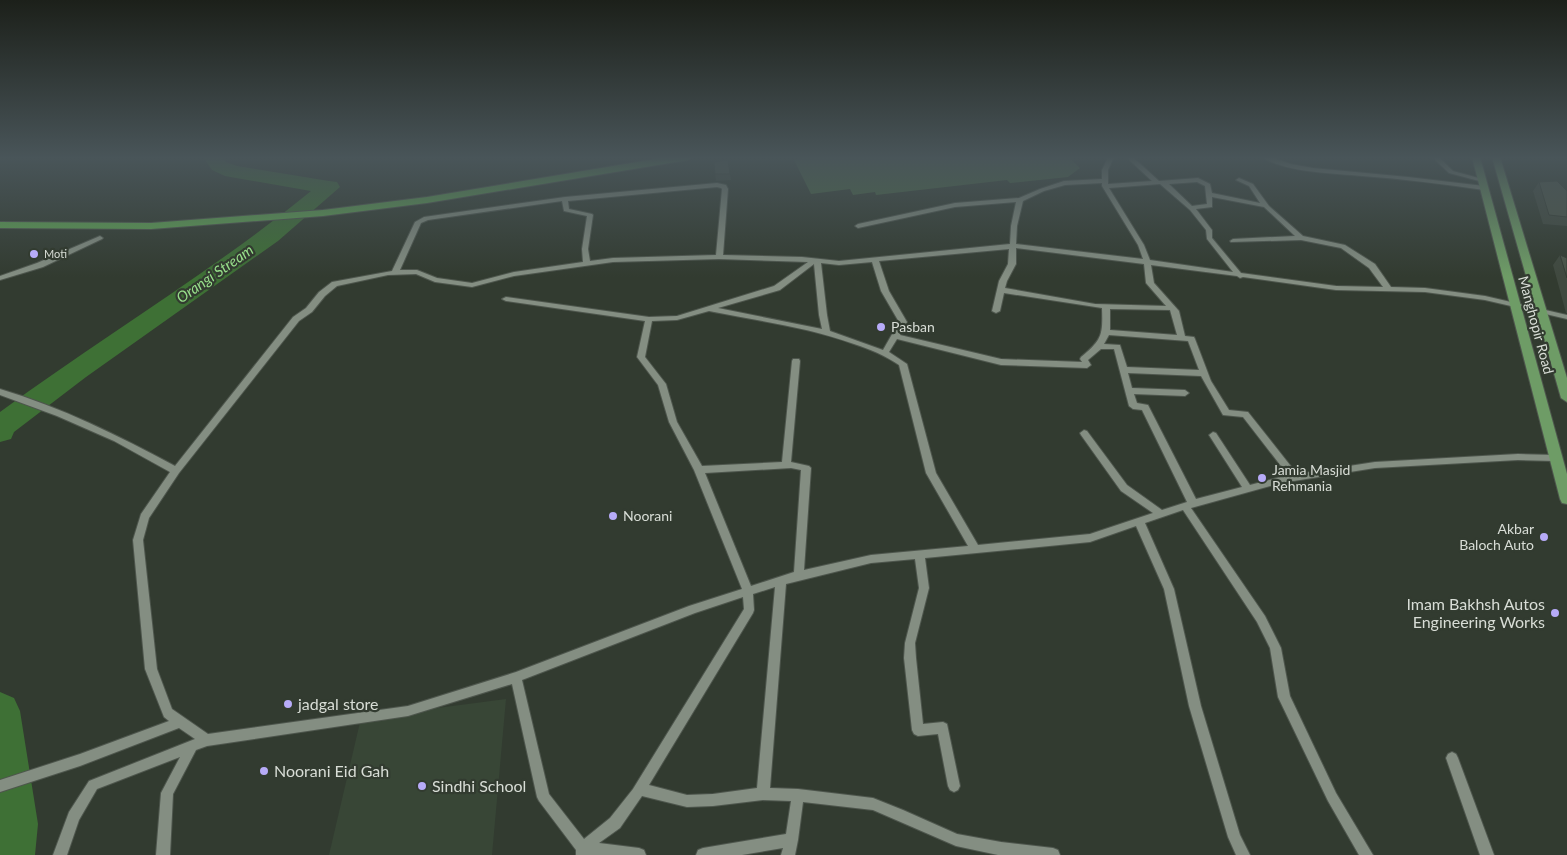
<svg xmlns="http://www.w3.org/2000/svg" width="1567" height="855" viewBox="0 0 1567 855" font-family="Lato,sans-serif">
<style>
.built{fill:#384636}
.green{fill:#4a6b44}
.lines{fill:none;stroke-linecap:round;stroke-linejoin:round}
.river{fill:#3e7035;fill-rule:evenodd}
.minor-casing{stroke:#4e564d;stroke-width:2}
.major-casing{stroke:#4e564d;stroke-width:2}
.highway-casing{stroke:#4e564d;stroke-width:2}
.minor{fill:#848e82;fill-rule:evenodd}
.major{fill:#6e9c66;fill-rule:evenodd}
.highway{fill:#60a653;fill-rule:evenodd}
.wall{fill:#40493f}
.building{fill:#4b5549;stroke:#343c33}
.poi-dot{fill:#b7abf8;stroke:#323b30;stroke-width:2}
.labels{text-anchor:middle;stroke-width:4.5;stroke-linejoin:round;paint-order:stroke}
.far-poi-label{font-size:11px;fill:#d8ddd6;stroke:#323b30;text-anchor:start}
.street-label{font-size:14px;fill:#d8ddd6;stroke:#323b30}
.poi-label{font-size:14px;fill:#d8ddd6;stroke:#323b30;text-anchor:start}
.water-label{font-size:15px;font-style:italic;fill:#97de8a;stroke:#323b30}
.near-poi-label{font-size:16px;fill:#d8ddd6;stroke:#323b30;text-anchor:start}
</style>
<rect width="100%" height="100%" fill="#323b30"/>
<path class="built" d="M 506,699 L 492,855 L 329,855 L 361,718 Z"/>
<path class="green" d="M 804,157 L 1069,157 L 1080,168 L 1068,177 L 1010,183 L 1007,180 L 876,195 L 875,192 L 853,195 L 850,189 L 811,194 L 794,160 Z"/>
<g class="lines">
<path class="river" d="M 203,157 L 223,157 L 226,162 L 237,166 L 329,181 L 337,182 L 340,187 L 278,241 L 86,377 L 14,432 L 11,439 L 0,442 L 0,412 C 102,337 213,271 311,191 L 225,176 L 212,170 Z
M 0,692 L 14,698 L 20,711 L 38,824 L 35,855 L 0,855 Z"/>
<g class="minor-casing">
<path id="minor" d="M 1108,157 L 1114,157 L 1108,170 L 1108,184 L 1152,181 L 1126,157 L 1133,157 L 1159,181 L 1198,178 L 1210,184 L 1212,193 L 1260,203 L 1249,186 L 1236,180 L 1239,178 L 1253,184 L 1269,206 L 1303,236 L 1345,245 L 1375,264 L 1391,287 L 1425,288 L 1485,296 L 1567,315 L 1567,319 L 1485,300 L 1425,292 L 1336,290 L 1243,277 L 1240,278 L 1237,276 L 1151,265 L 1154,283 L 1179,311 L 1185,336 L 1194,337 L 1195,339 L 1211,381 L 1229,410 L 1248,412 L 1297,474 L 1375,462 L 1518,454 L 1555,455 L 1558,456 L 1560,458 L 1558,460 L 1555,461 L 1518,460 L 1375,468 L 1281,483 L 1191,508 L 1265,616 L 1281,648 L 1290,696 L 1336,793 L 1373,855 L 1359,855 L 1328,801 L 1278,697 L 1270,648 L 1257,622 L 1183,510 L 1145,523 L 1174,589 L 1201,706 L 1240,835 L 1250,855 L 1236,855 L 1228,837 L 1189,706 L 1164,589 L 1136,526 L 1090,542 L 925,558 L 929,588 L 915,643 L 916,658 L 923,724 L 943,722 L 947,724 L 960,786 L 958,790 L 954,792 L 950,790 L 948,786 L 938,734 L 918,736 L 914,734 L 912,730 L 904,658 L 905,643 L 919,588 L 915,559 L 871,563 L 786,584 L 770,788 L 798,789 L 873,798 L 903,810 L 957,834 L 1001,842 L 1053,848 L 1058,850 L 1060,855 L 998,855 L 956,846 L 873,810 L 803,802 L 798,840 L 795,855 L 781,855 L 783,848 L 742,855 L 696,855 L 698,850 L 703,848 L 786,834 L 791,801 L 763,800 L 713,806 L 687,807 L 642,796 L 620,828 L 599,843 L 639,848 L 644,850 L 646,855 L 576,855 L 576,850 L 539,801 L 537,797 L 512,684 L 408,716 L 207,746 L 196,750 L 173,794 L 170,855 L 156,855 L 161,793 L 180,757 L 97,789 L 79,820 L 67,855 L 53,855 L 69,812 L 89,781 L 195,739 L 179,728 L 80,766 L 0,792 L 0,780 L 80,754 L 169,721 L 164,717 L 145,669 L 133,540 L 141,514 L 170,472 L 114,441 L 57,416 L 0,395 L 0,389 C 61,407 119,436 175,466 L 293,317 L 306,308 L 319,292 L 332,282 L 392,271 L 415,222 L 424,217 L 565,197 L 717,183 L 726,185 L 728,189 L 723,255 L 802,257 L 839,261 L 1010,244 L 1011,226 L 1016,202 L 955,207 L 858,228 L 855,226 L 858,224 L 955,203 L 1019,198 L 1040,189 L 1064,181 L 1102,179 L 1102,170 ZM 1197,182 L 1205,186 L 1207,204 L 1192,206 L 1169,184 ZM 1102,183 L 1102,186 L 1138,245 L 1143,259 L 1016,244 L 1017,226 L 1023,201 L 1044,191 L 1065,185 ZM 1160,184 L 1190,210 L 1206,230 L 1207,239 L 1233,272 L 1150,260 L 1144,245 L 1109,188 ZM 717,187 L 721,188 L 722,189 L 716,255 L 613,258 L 590,261 L 588,249 L 593,215 L 592,214 L 569,209 L 568,201 ZM 1212,197 L 1264,207 L 1295,236 L 1233,239 L 1230,241 L 1231,242 L 1301,240 L 1341,248 L 1369,268 L 1383,287 L 1336,286 L 1241,273 L 1212,238 L 1212,230 L 1196,209 L 1212,207 ZM 562,201 L 564,211 L 587,216 L 582,249 L 583,262 L 514,272 L 472,283 L 437,278 L 417,270 L 400,270 L 421,223 L 428,220 ZM 1016,248 L 1144,264 L 1146,283 L 1166,306 L 1095,304 L 1005,288 L 1007,281 L 1016,264 ZM 1009,249 L 1008,264 L 999,281 L 992,311 L 996,313 L 1000,311 L 1004,293 L 1102,308 C 1103,335 1102,340 1081,357 L 1080,359 L 1082,362 L 1001,359 L 900,335 L 907,322 L 889,291 L 879,261 ZM 719,259 L 808,262 L 774,286 L 677,316 L 649,317 L 506,297 L 502,299 L 506,301 L 645,321 L 637,357 L 658,385 L 669,422 L 694,470 L 742,589 L 689,606 L 516,672 L 408,706 L 208,734 L 172,709 L 157,669 L 143,540 L 149,518 L 179,473 L 299,321 L 312,312 L 325,296 L 337,286 L 388,275 L 416,274 L 435,282 L 472,287 L 514,276 L 613,262 ZM 872,262 L 881,291 L 899,322 L 883,350 L 830,331 L 827,315 L 821,263 L 839,265 ZM 814,264 L 819,315 L 822,329 L 718,308 L 780,290 ZM 1110,309 L 1170,310 L 1177,335 L 1110,330 ZM 709,311 C 758,321 807,327 854,344 C 870,349 886,356 899,365 L 926,473 L 968,546 L 871,555 L 804,570 L 811,468 L 809,466 L 791,462 L 800,361 L 799,359 L 793,359 L 792,361 L 782,462 L 702,466 L 677,422 L 666,384 L 645,357 L 652,321 L 677,320 ZM 1109,335 L 1188,341 L 1199,370 L 1127,367 L 1120,345 L 1104,344 ZM 897,339 L 1001,365 L 1087,368 L 1091,365 L 1088,360 L 1101,349 L 1114,349 L 1129,406 L 1133,409 L 1142,410 L 1187,502 L 1162,510 L 1127,485 L 1087,431 L 1084,430 L 1080,433 L 1081,435 L 1121,491 L 1153,513 L 1090,534 L 978,545 L 936,473 L 907,364 L 889,352 ZM 1128,373 L 1201,376 L 1223,415 L 1243,417 L 1288,475 L 1250,485 L 1216,433 L 1213,432 L 1209,435 L 1242,487 L 1196,499 L 1149,407 L 1148,405 L 1137,403 L 1134,394 L 1185,396 L 1189,393 L 1185,390 L 1132,388 ZM 791,468 L 801,470 L 794,572 L 751,586 L 705,473 ZM 775,587 L 757,788 L 713,794 L 687,795 L 649,785 L 753,613 L 754,610 L 753,594 ZM 743,597 L 744,609 L 633,789 L 610,818 L 584,839 L 549,794 L 522,680 L 695,613 Z
M 1261,157 L 1271,157 L 1291,164 L 1313,168 L 1408,177 L 1484,186 L 1487,188 L 1484,190 C 1444,184 1403,179 1362,176 C 1332,173 1288,173 1261,157 Z
M 1432,157 L 1439,157 L 1453,171 L 1486,180 L 1483,182 L 1449,173 Z
M 100,236 L 103,238 L 102,239 L 43,267 L 0,280 L 0,276 L 37,263 Z
M 1452,752 L 1456,754 L 1458,758 L 1494,855 L 1480,855 L 1446,758 L 1448,754 Z"/>
</g>
<g class="major-casing">
<path id="major" d="M 1472,157 L 1480,157 L 1567,474 L 1567,504 L 1562,503 L 1560,499 Z
M 1492,157 L 1500,157 L 1567,378 L 1567,402 L 1561,398 Z"/>
</g>
<g class="highway-casing">
<path id="highway" d="M 667,157 L 693,157 L 688,160 L 427,203 L 323,216 L 151,229 L 0,228 L 0,222 L 151,223 L 323,210 L 427,197 Z"/>
</g>
<use href="#minor" class="minor"/>
<use href="#major" class="major"/>
<use href="#highway" class="highway"/>
</g>
<path class="wall" d="M 714,162 L 730,174 L 731,180 L 716,181 Z
M 1539,182 L 1567,191 L 1567,226 L 1543,224 L 1533,191 Z
M 1560,255 L 1567,258 L 1567,313 L 1566,313 L 1553,265 Z"/>
<path class="building" d="M 728,160 L 730,174 L 715,174 L 714,162 Z
M 1557,181 L 1567,191 L 1567,217 L 1549,215 L 1539,182 Z
M 1560,255 L 1567,258 L 1567,278 Z"/>
<linearGradient id="sky" x2="0" y2="1"><stop stop-color="#1c201a"/><stop offset="0.57" stop-color="#495559"/><stop offset="1" stop-color="#495559" stop-opacity="0"/></linearGradient>
<rect width="1567" height="277" fill="url(#sky)"/>
<g class="poi-dot">
<circle cx="34" cy="254" r="5"/>
<circle cx="881" cy="327" r="5"/>
<circle cx="1262" cy="478" r="5"/>
<circle cx="613" cy="516" r="5"/>
<circle cx="1544" cy="537" r="5"/>
<circle cx="1555" cy="613" r="5"/>
<circle cx="288" cy="704" r="5"/>
<circle cx="264" cy="771" r="5"/>
<circle cx="422" cy="786" r="5"/>
</g>
<g class="labels">
<g class="far-poi-label">
<text x="44" y="258">Moti</text>
</g>
<g class="street-label">
<text transform="translate(1536 325) rotate(75)" y="5">Manghopir Road</text>
</g>
<g class="poi-label">
<text x="891" y="332">Pasban</text>
<text x="1272" y="475">Jamia Masjid<tspan x="1272" dy="16">Rehmania</tspan></text>
<text x="623" y="521">Noorani</text>
<text x="1534" y="534" text-anchor="end">Akbar<tspan x="1534" dy="16">Baloch Auto</tspan></text>
</g>
<g class="water-label">
<text transform="translate(215 274) rotate(-35)" y="5">Orangi Stream</text>
</g>
<g class="near-poi-label">
<text x="1545" y="610" text-anchor="end">Imam Bakhsh Autos<tspan x="1545" dy="18">Engineering Works</tspan></text>
<text x="298" y="710">jadgal store</text>
<text x="274" y="777">Noorani Eid Gah</text>
<text x="432" y="792">Sindhi School</text>
</g>
</g>
</svg>
